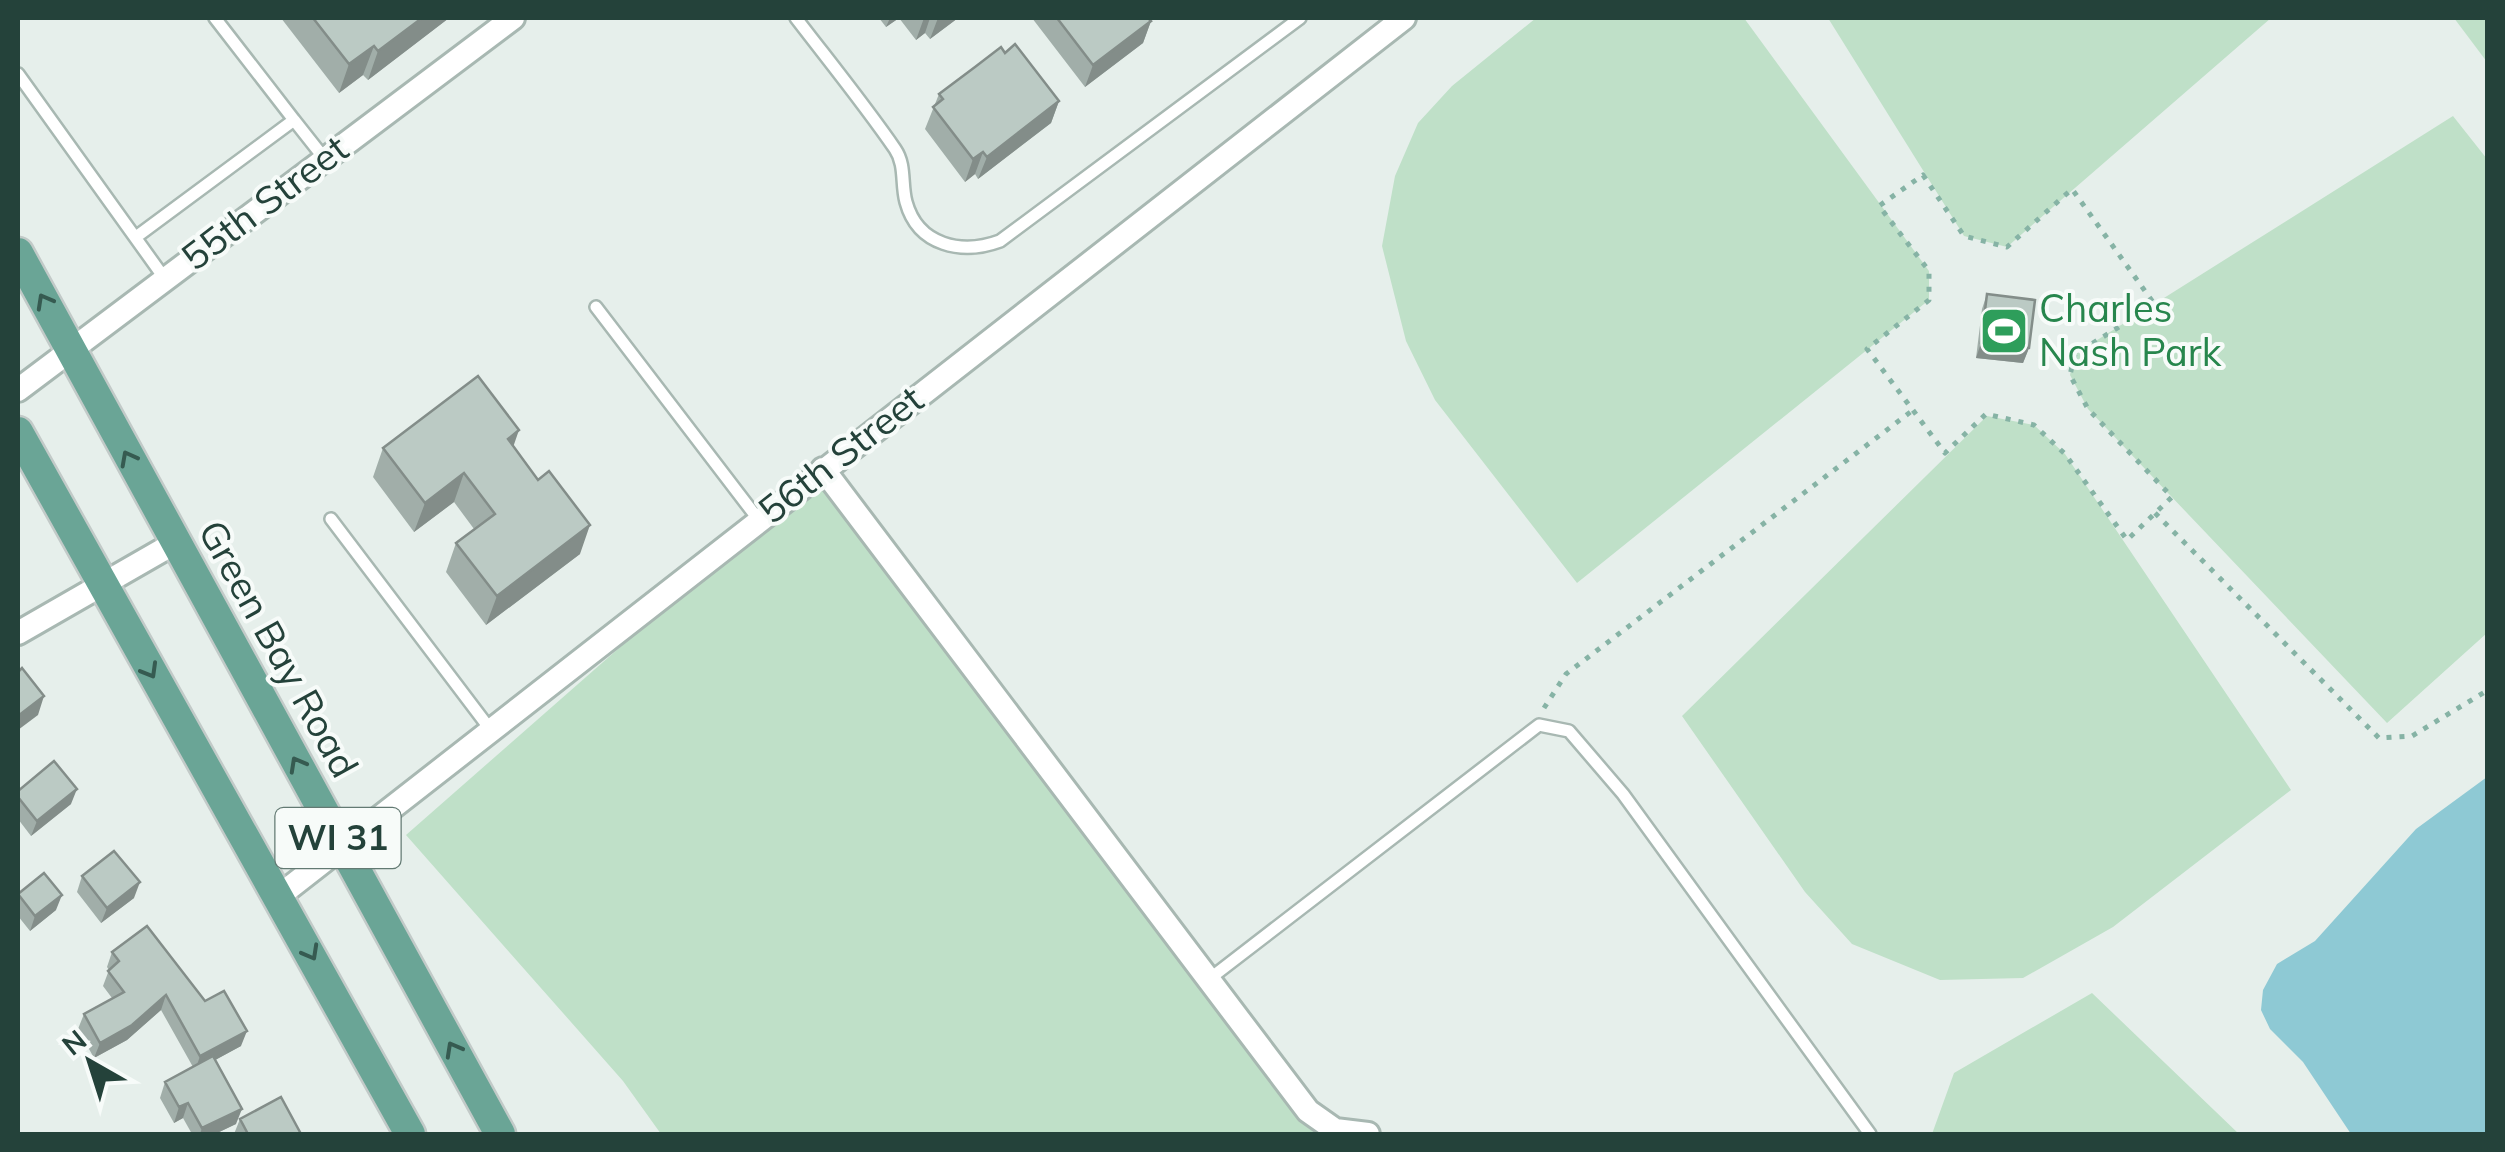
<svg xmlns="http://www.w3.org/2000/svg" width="2505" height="1152" viewBox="0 0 2505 1152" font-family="Mulish,sans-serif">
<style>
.green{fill:#bfe0c8}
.water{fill:#8ec9d4}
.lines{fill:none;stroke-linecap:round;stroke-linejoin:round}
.lane-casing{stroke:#a8b8b2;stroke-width:16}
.street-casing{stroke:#a8b8b2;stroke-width:28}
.primary-casing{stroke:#c2cac8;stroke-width:35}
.path{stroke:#86b3a5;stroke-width:5;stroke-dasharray:5 8;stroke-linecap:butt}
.lane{stroke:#fff;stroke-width:11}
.street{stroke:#fff;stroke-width:22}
.primary{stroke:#6aa596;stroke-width:30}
.wall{fill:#a1aea9}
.shaded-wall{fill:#838d89}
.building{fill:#bbcac4;stroke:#838d89;stroke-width:2.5}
.oneway{stroke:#365b51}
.labels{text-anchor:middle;stroke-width:8;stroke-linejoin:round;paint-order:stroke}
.shield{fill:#f7fbf9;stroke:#637a73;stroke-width:2.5}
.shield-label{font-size:35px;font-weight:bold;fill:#24423a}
.street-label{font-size:38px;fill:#24423a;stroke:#f7fbf9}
.leisure-label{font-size:38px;fill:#27864d;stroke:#f7fbf9;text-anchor:start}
</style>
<rect width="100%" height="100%" fill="#e6efeb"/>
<path class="green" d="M 1536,18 L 1744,18 L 1929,271 L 1929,300 L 1577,583 L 1435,400 L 1406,341 L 1382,246 L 1395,176 L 1418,123 L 1452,86 Z
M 1828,18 L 2271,18 L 2007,247 L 1964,236 Z
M 2454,18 L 2487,18 L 2487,62 Z
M 2453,116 L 2487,159 L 2487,633 L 2387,723 L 2088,409 L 2070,375 L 2075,354 Z
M 1987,416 L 2034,425 L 2065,454 L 2291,790 L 2113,927 L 2023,978 L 1940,980 L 1852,944 L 1805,892 L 1682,716 Z
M 823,469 L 1308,1111 L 1368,1134 L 661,1134 L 623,1081 L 406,835 Z
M 2092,993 L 2239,1134 L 1932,1134 L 1954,1073 Z"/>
<path class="water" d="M 2487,777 L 2487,1134 L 2351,1134 L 2303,1062 L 2270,1029 L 2261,1010 L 2263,990 L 2277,964 L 2315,941 L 2416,829 Z"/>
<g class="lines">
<g class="lane-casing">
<path id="lane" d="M 215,18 L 294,120
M 796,18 C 829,61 864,104 895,149 C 906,165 901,184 906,202 C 918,246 962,255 1000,241 L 1300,18
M 18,74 L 165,279
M 136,237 L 294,120 L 324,158
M 596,307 L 758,519
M 331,519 L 490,729
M 1208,980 L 1539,725 L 1569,731 L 1623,794 L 1870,1134"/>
</g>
<g class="street-casing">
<path id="street" d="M 18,390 L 513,18
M 823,469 L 1308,1111 L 1335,1130 L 1368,1134
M 18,633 L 173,544
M 279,896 L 1404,18"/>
</g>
<g class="primary-casing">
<path id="primary" d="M 18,253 L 500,1134
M 18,432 L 410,1134"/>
</g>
<path class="path" d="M 1923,175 L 1964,236 L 2007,247 L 2072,189 L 2155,305 L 2075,354 L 2070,375 L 2088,409 L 2172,497 L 2127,540 L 2065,454 L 2034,425 L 1986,414 L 1945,453 L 1867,349 L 1929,300 L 1929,271 L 1879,206 Z
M 2155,513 L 2379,738 L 2412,736 L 2488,690
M 1544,708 L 1566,674 L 1913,410"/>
<use href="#lane" class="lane"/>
<use href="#street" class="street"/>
<use href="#primary" class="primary"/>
</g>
<path class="wall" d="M 281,18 L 449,18 L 368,80 L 363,75 L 339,93 Z
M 879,18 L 958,18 L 930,39 L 925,33 L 916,40 L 899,18 L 886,27 Z
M 1032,18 L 1148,18 L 1151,21 L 1143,43 L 1085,87 Z
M 1005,53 L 1059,101 L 1051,123 L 978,179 L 975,174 L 965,182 L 925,129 L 939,94 Z
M 1987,294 L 2029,348 L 2023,363 L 1976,358 L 1982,309 Z
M 513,447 L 580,554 L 486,625 L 446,572 L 456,543 L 474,529 L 454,502 L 414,532 L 373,477 L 383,448 Z
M 18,797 L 71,804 L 31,836 L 18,819 Z
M 82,876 L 134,898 L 101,923 L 77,892 Z
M 18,894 L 56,910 L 30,931 L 18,916 Z
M 112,952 L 205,1001 L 241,1046 L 215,1060 L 236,1124 L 215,1134 L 192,1134 L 183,1118 L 174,1123 L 160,1098 L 165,1082 L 193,1067 L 161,1010 L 127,1040 L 94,1058 L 78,1029 L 84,1014 L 112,998 L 103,986 L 109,970 L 107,967 Z
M 240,1119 L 301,1134 L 234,1134 Z"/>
<path class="shaded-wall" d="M 422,18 L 449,18 L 368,80 L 378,51 Z
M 890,18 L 899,18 L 886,27 Z
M 924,18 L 930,18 L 925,33 L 916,40 Z
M 938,18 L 958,18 L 930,39 Z
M 1151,21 L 1143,43 L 1085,87 L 1093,65 Z
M 374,46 L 363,75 L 339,93 L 349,64 Z
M 1059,101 L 1051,123 L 978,179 L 987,157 Z
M 983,152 L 975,174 L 965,182 L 973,159 Z
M 1981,343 L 2029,348 L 2023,363 L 1976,358 Z
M 519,430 L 509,459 L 508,439 Z
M 464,473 L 454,502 L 414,532 L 425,503 Z
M 590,525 L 580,554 L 486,625 L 497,596 Z
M 44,696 L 38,715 L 18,730 L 18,716 Z
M 77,789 L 71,804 L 31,836 L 37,821 Z
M 140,882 L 134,898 L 101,923 L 107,908 Z
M 62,895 L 56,910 L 30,931 L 35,916 Z
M 166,995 L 161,1010 L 127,1040 L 94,1058 L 100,1043 Z
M 247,1031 L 241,1046 L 195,1071 L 200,1056 Z
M 188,1103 L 183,1118 L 174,1123 L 179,1107 Z
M 242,1109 L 236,1124 L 215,1134 L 200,1134 L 202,1128 Z"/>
<path class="building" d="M 313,18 L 422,18 L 378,51 L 374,46 L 349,64 Z
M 1057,18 L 1148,18 L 1151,21 L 1093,65 Z
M 1015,44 L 1059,101 L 987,157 L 983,152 L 973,159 L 933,107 L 943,99 L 939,94 L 975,67 L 1001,47 L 1005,53 Z
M 1987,294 L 2035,300 L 2029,348 L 1981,343 Z
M 478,376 L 519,430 L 508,439 L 538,480 L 549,471 L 590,525 L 497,596 L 456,543 L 495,514 L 464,473 L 425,503 L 383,448 Z
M 22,668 L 44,696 L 18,716 L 18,672 Z
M 54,761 L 77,789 L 37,821 L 18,797 L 18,791 Z
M 114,851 L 140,882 L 107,908 L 82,876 Z
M 44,873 L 62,895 L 35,916 L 18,894 Z
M 147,926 L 205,1001 L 224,991 L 247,1031 L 200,1056 L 166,995 L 132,1025 L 100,1043 L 84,1014 L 124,992 L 108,971 L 119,961 L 112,952 Z
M 213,1056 L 242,1109 L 202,1128 L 188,1103 L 179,1107 L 165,1082 Z
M 281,1097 L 301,1134 L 248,1134 L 240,1119 Z"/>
<defs><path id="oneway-chevron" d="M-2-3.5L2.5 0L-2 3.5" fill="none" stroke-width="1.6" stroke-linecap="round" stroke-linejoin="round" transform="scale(2.5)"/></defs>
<g class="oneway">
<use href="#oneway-chevron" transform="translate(44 301) rotate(-119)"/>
<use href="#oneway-chevron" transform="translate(128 458) rotate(-118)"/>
<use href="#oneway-chevron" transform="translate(150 671) rotate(60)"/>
<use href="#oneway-chevron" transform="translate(297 764) rotate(-119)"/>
<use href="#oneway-chevron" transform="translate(311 953) rotate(61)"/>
<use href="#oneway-chevron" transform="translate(453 1049) rotate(-119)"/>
</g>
<defs>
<g id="stadium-square" transform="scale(2.5)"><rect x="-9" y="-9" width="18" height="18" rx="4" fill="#2e9e5b" stroke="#f7fbf9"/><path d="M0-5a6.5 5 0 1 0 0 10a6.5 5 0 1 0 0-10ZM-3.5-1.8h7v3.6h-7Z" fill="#fff"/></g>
</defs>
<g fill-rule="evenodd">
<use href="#stadium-square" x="2004" y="331"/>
</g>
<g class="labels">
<rect class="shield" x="275.5" y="808" width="125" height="60" rx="8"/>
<g class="shield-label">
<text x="338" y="850">WI 31</text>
</g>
<g class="street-label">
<text transform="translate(265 203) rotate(-37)" y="13">55th Street</text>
<text transform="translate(841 455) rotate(-38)" y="13">56th Street</text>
<text transform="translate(278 649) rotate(61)" y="13">Green Bay Road</text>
</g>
<g class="leisure-label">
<text x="2039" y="322">Charles<tspan x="2039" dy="44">Nash Park</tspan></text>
</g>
</g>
<rect width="2505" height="1152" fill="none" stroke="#24423a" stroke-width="40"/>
<g transform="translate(90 1062) rotate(321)" stroke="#f7fbf9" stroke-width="8" paint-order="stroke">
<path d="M0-8L18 38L0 25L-18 38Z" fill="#24423a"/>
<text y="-15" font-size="28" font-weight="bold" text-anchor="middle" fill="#24423a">N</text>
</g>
</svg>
